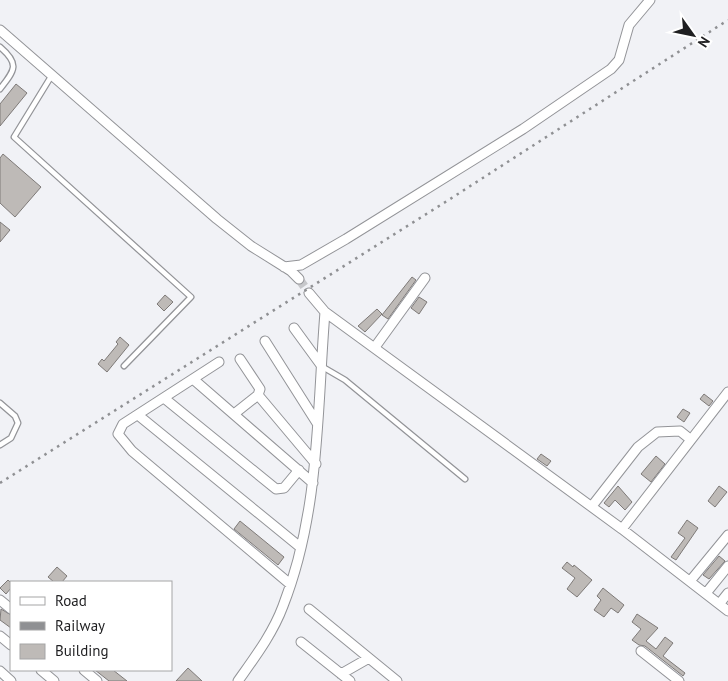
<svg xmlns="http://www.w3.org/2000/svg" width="728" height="681" viewBox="0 0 728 681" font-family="'PT Sans',sans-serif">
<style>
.building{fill:#bebab7;stroke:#7e7a78}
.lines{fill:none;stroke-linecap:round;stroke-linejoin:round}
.minor-tunnel{stroke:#c7c8cb;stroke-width:9;stroke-dasharray:9 4.5;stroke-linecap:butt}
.service-casing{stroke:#939498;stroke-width:7}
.minor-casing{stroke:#939498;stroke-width:11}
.service{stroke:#fff;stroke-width:4.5}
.minor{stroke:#fff;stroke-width:9}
.rail{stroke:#8f9093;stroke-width:2.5;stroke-dasharray:2.5 5;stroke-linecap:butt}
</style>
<rect width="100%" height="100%" fill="#f1f2f6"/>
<path class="building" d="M 16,84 L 27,93 L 0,126 L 0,104 Z
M 3,154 L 41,187 L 15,217 L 0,203 L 0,158 Z
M 0,222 L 10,230 L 0,242 Z
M 412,277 L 416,280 L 388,319 L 382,315 Z
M 165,295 L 173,302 L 164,311 L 157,304 Z
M 419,297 L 427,302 L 419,314 L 411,308 Z
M 377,309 L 382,314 L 365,332 L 358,326 Z
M 120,337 L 129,345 L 107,372 L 98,364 L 102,359 L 104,361 L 118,344 L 116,342 Z
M 704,394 L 713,401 L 709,406 L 700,399 Z
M 683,409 L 690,413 L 684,422 L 677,417 Z
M 541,454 L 551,461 L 547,466 L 537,459 Z
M 656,456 L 665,464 L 651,482 L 641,474 Z
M 618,486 L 632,502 L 625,510 L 615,500 L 609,507 L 604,503 Z
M 719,486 L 727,492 L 715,507 L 708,501 Z
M 687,520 L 698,528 L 676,560 L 671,557 L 685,538 L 678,533 Z
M 240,521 L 284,557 L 278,565 L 234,529 Z
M 719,556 L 725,561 L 709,579 L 703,575 Z
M 567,562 L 573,567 L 574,565 L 592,580 L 577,597 L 567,589 L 575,578 L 562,568 Z
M 57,567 L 67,576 L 62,582 L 54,582 L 48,577 Z
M 8,580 L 11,583 L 11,588 L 6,594 L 0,588 Z
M 603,588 L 624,605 L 618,613 L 611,608 L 604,617 L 594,610 L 601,600 L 597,596 Z
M 1,609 L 11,615 L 11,628 L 0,620 Z
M 637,614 L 658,628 L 646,641 L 656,649 L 665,637 L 673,643 L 663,656 L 685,673 L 683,676 L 645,646 L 639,645 L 632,640 L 641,629 L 632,622 Z
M 188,668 L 202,681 L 176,681 Z
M 95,670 L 113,670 L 127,681 L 109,681 Z"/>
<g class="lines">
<path class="minor-tunnel" d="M 299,279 L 309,293"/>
<g class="service-casing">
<path id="service" d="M 0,47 C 20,64 15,70 0,89
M 52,75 L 14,137 L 191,297 L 124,366
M 321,366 L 345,380 L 465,479
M 0,403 L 15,416 L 18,423 L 11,438 L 0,445"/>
</g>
<g class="minor-casing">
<path id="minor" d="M 0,30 L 217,219 L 251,246 L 291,271 L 299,279
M 284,267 L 301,265 L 346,239 L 523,129 L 611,69 L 619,60 L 629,25 L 650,0
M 309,293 L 325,312 L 622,529 L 728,611
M 294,328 L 321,365
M 265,341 L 317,423
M 375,347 L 425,278
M 219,362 L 123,424 L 118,434 L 132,451 L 290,584
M 193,379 L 313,483
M 258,395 L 316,464
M 164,398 L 276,489 L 284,488 L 299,470
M 234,414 L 258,395 L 260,389 L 240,359
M 138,415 L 300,547
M 592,506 L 638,447 L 657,432 L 680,431 L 690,439
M 622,529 L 728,392
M 691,580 L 728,535
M 707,592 L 728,566
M 0,600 L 11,609
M 720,603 L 728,593
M 309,609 L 397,681
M 0,636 L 11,645
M 301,642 L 350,681
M 641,651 L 679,681
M 41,670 L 54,681
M 84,670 L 97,681
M 0,671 L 11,681
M 341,674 L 369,658
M 238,681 C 255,657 273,633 283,606 C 320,512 317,410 325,312"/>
</g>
<use href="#service" class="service"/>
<use href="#minor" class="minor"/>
<path class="rail" d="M 0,483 L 447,201 L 728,20"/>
</g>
<rect x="10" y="581" width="162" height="90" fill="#ffffff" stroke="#a5a5a6"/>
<rect x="20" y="597" width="25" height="8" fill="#ffffff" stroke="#a5a5a6"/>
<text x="55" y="606" font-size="15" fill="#1f1f21">Road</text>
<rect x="20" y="622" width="25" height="8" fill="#8f9093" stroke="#a5a5a6"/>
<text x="55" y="631" font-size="15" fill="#1f1f21">Railway</text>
<rect x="20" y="644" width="25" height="15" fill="#bebab7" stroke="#a5a5a6"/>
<text x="55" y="656" font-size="15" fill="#1f1f21">Building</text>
<g transform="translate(693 35) rotate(123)" stroke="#ffffff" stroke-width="4" paint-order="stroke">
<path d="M0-4L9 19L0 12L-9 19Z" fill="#1f1f21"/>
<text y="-8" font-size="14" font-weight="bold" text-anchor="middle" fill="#1f1f21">N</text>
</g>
</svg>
